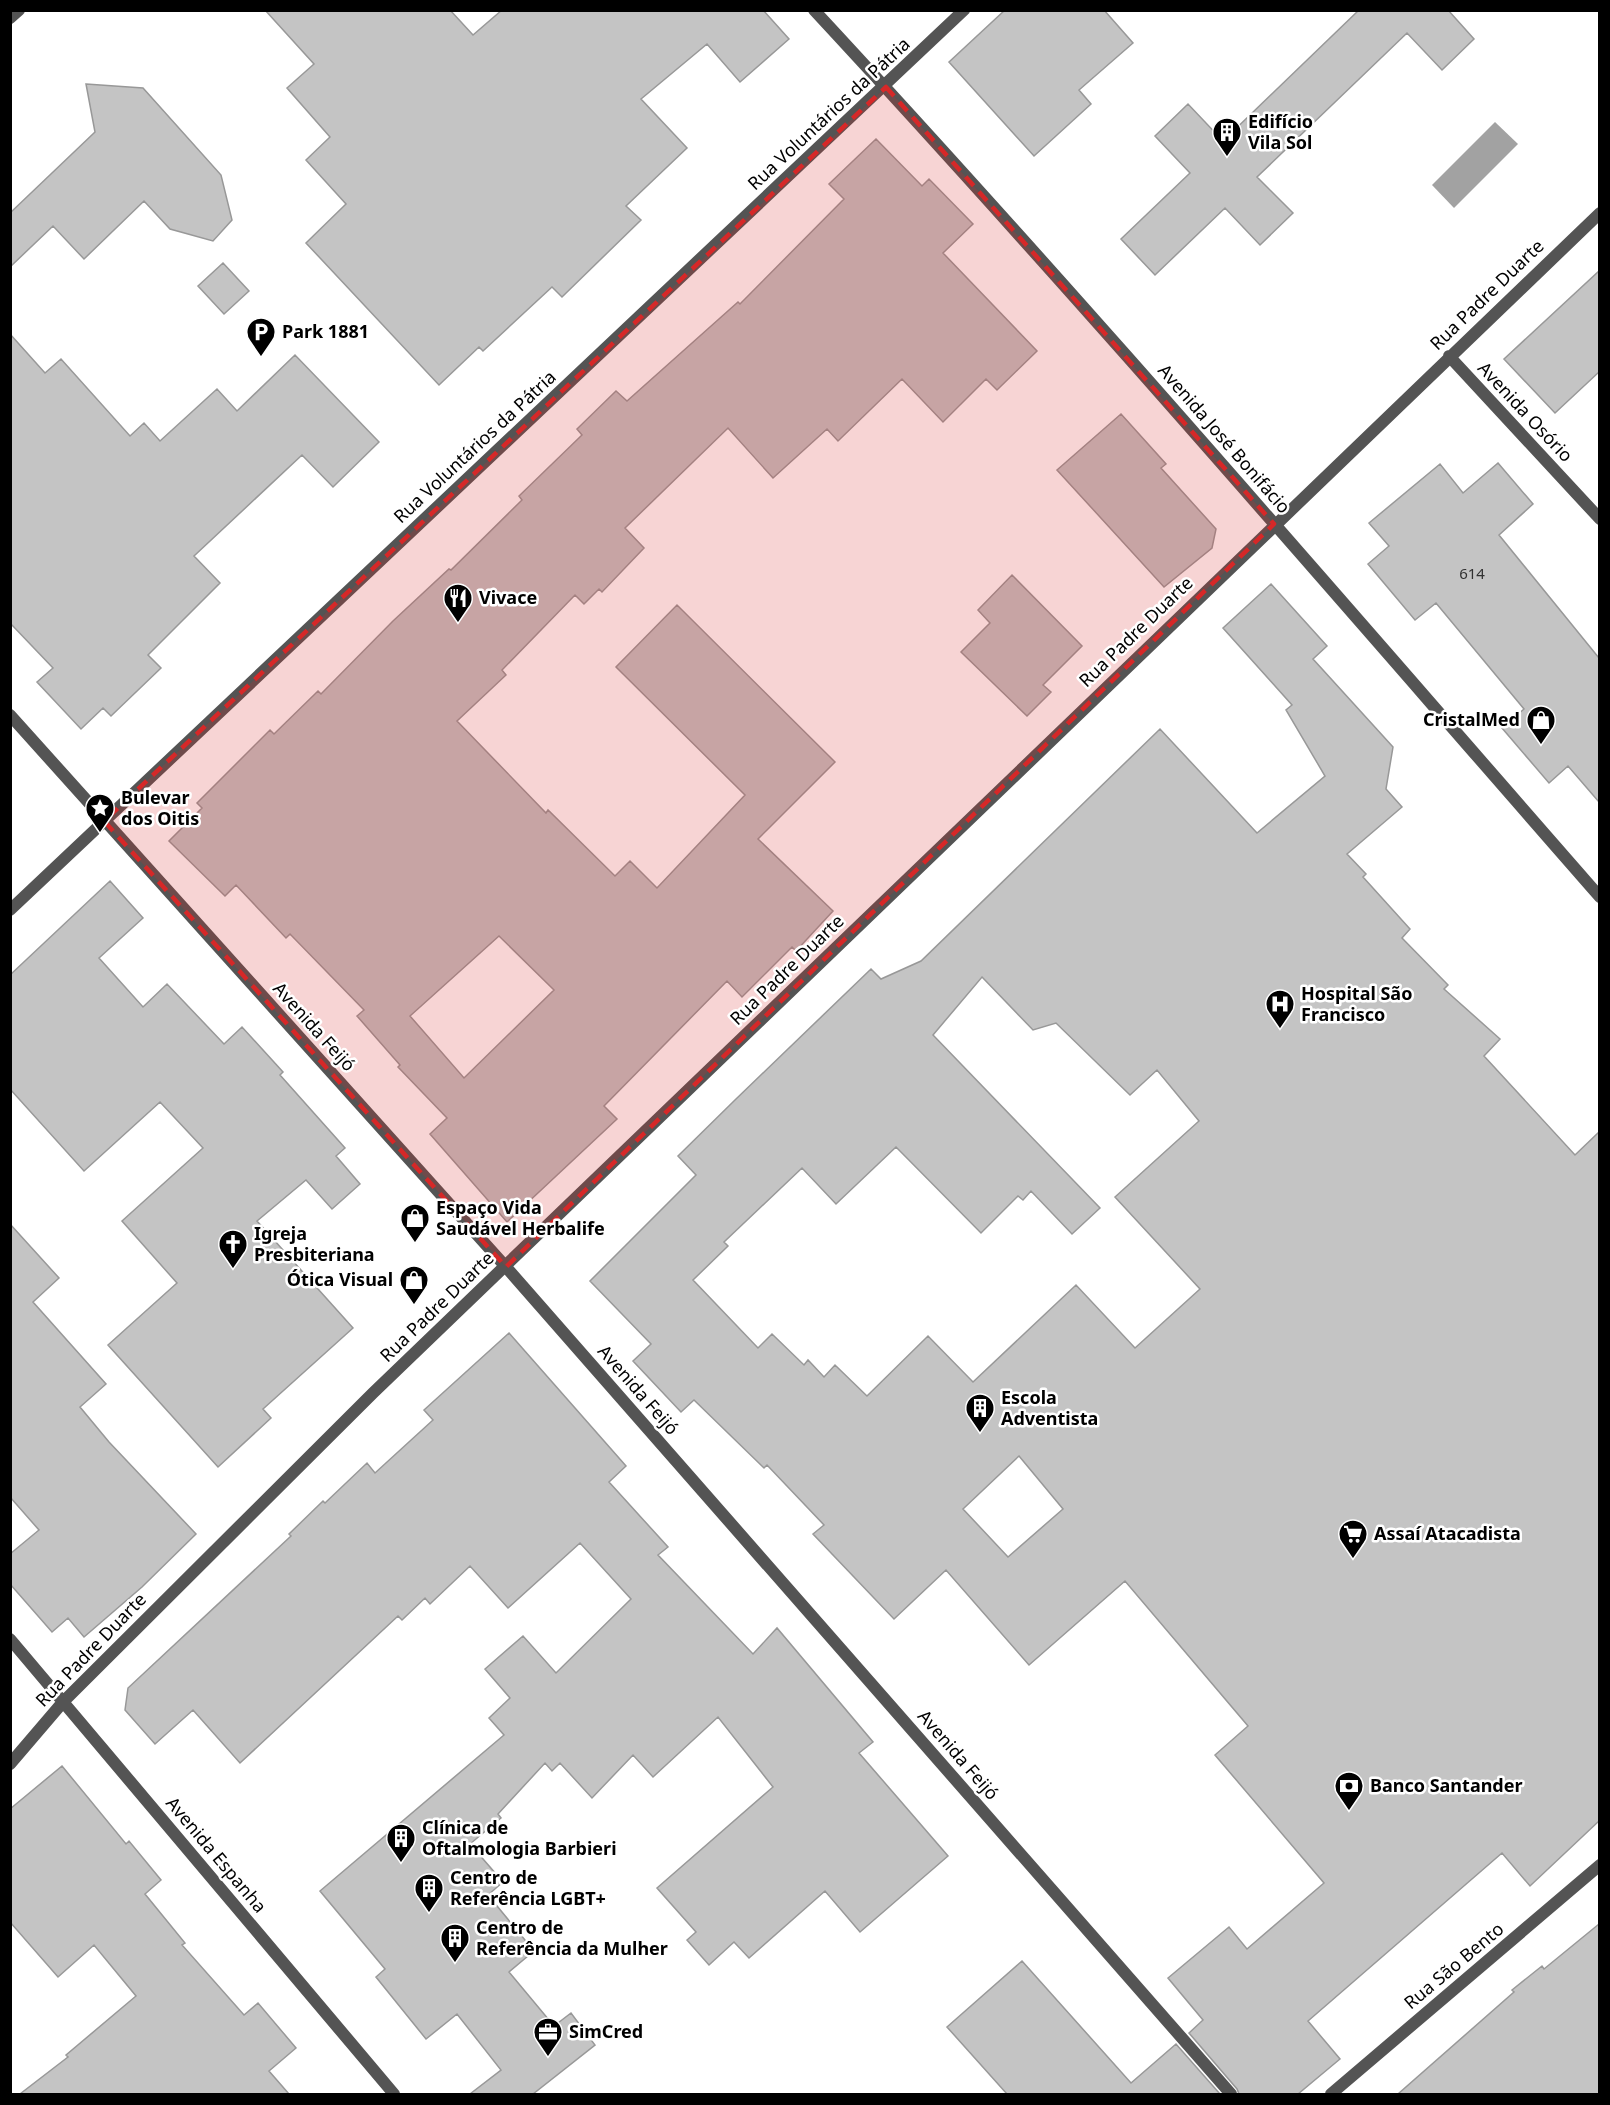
<svg xmlns="http://www.w3.org/2000/svg" width="1610" height="2105" viewBox="0 0 1610 2105" font-family="'Noto Sans',sans-serif">
<style>
.water{fill:#a2a2a2}
.building{fill:#c4c4c4;stroke:#989898;stroke-width:1.5;fill-rule:evenodd}
.lines{fill:none;stroke-linecap:round;stroke-linejoin:round}
.minor{stroke:#545454;stroke-width:12}
.tertiary{stroke:#545454;stroke-width:12}
.marked{fill:#d62828;fill-opacity:0.2;stroke:#d62828;stroke-width:4.5;stroke-dasharray:12 8;stroke-linejoin:round}
.labels{text-anchor:middle;stroke-width:5;stroke-linejoin:round;paint-order:stroke}
.number-label{font-size:15px;fill:#313131}
.street-label{font-size:18px;fill:#000;stroke:#fff}
.poi-label{font-size:18px;font-weight:bold;fill:#000;stroke:#fff;text-anchor:start}
</style>
<rect width="100%" height="100%" fill="#fff"/>
<path class="water" d="M 1495,122 L 1518,144 L 1454,208 L 1432,185 Z"/>
<path class="building" d="M 265,10 L 450,10 L 473,35 L 502,10 L 763,10 L 789,39 L 740,82 L 707,44 L 641,99 L 687,148 L 626,206 L 641,220 L 562,297 L 552,287 L 483,351 L 479,347 L 439,385 L 306,243 L 346,204 L 306,160 L 330,137 L 287,88 L 314,64 Z
M 1005,10 L 1104,10 L 1133,43 L 1079,90 L 1091,104 L 1034,156 L 949,62 Z
M 1359,10 L 1448,10 L 1474,39 L 1442,70 L 1407,33 L 1257,177 L 1293,213 L 1260,245 L 1225,208 L 1155,275 L 1121,239 L 1190,173 L 1155,136 L 1188,104 L 1223,141 Z
M 86,84 L 143,88 L 221,175 L 232,220 L 213,241 L 170,229 L 144,201 L 84,259 L 53,226 L 10,267 L 10,213 L 95,132 Z
M 876,139 L 922,186 L 929,179 L 973,224 L 943,253 L 1037,351 L 997,390 L 986,379 L 943,422 L 902,379 L 838,441 L 827,429 L 773,478 L 728,428 L 625,528 L 644,548 L 602,592 L 599,589 L 584,604 L 575,595 L 502,670 L 506,675 L 457,721 L 546,813 L 548,810 L 615,876 L 630,861 L 657,888 L 745,795 L 616,667 L 677,605 L 835,762 L 758,839 L 833,911 L 796,951 L 792,947 L 742,997 L 727,981 L 604,1106 L 617,1119 L 507,1222 L 430,1134 L 447,1118 L 398,1067 L 400,1065 L 357,1016 L 364,1010 L 290,934 L 286,938 L 236,885 L 225,896 L 169,841 L 202,808 L 197,803 L 270,730 L 274,734 L 318,691 L 321,694 L 393,621 L 449,569 L 451,570 L 522,500 L 519,496 L 582,435 L 577,429 L 616,391 L 627,401 L 738,302 L 740,304 L 844,199 L 829,184 ZM 499,936 L 554,990 L 464,1078 L 410,1016 Z
M 223,263 L 249,291 L 224,314 L 198,286 Z
M 1599,271 L 1599,372 L 1555,413 L 1504,359 Z
M 10,334 L 45,373 L 61,359 L 130,436 L 144,423 L 160,441 L 217,389 L 237,411 L 295,355 L 379,442 L 333,487 L 302,455 L 194,556 L 220,583 L 148,655 L 161,668 L 111,716 L 103,708 L 81,729 L 37,682 L 53,668 L 10,623 Z
M 1121,414 L 1166,464 L 1161,468 L 1216,529 L 1212,548 L 1164,587 L 1057,470 Z
M 1498,463 L 1533,504 L 1499,535 L 1599,658 L 1599,802 L 1568,766 L 1549,783 L 1502,728 L 1524,709 L 1436,603 L 1415,620 L 1368,564 L 1389,546 L 1369,523 L 1440,464 L 1463,493 Z
M 1012,575 L 1082,646 L 1043,685 L 1051,692 L 1027,716 L 961,652 L 990,623 L 978,610 Z
M 1271,584 L 1327,646 L 1313,659 L 1393,747 L 1386,789 L 1402,807 L 1347,854 L 1366,874 L 1363,877 L 1410,929 L 1402,938 L 1448,985 L 1444,989 L 1500,1039 L 1484,1056 L 1575,1155 L 1599,1132 L 1599,1821 L 1530,1886 L 1502,1853 L 1308,2021 L 1340,2059 L 1298,2094 L 1239,2094 L 1237,2089 L 1189,2033 L 1203,2020 L 1168,1978 L 1229,1927 L 1247,1949 L 1324,1883 L 1215,1755 L 1248,1726 L 1125,1581 L 1029,1665 L 946,1570 L 894,1619 L 813,1534 L 824,1525 L 767,1465 L 764,1468 L 694,1400 L 681,1412 L 633,1361 L 651,1344 L 590,1281 L 696,1175 L 678,1156 L 736,1099 L 871,969 L 881,979 L 921,961 L 1160,729 L 1257,833 L 1325,776 L 1286,710 L 1292,705 L 1223,628 ZM 982,977 L 1033,1030 L 1056,1023 L 1130,1095 L 1157,1070 L 1199,1121 L 1115,1197 L 1200,1289 L 1135,1348 L 1076,1285 L 973,1382 L 928,1336 L 867,1396 L 835,1365 L 824,1377 L 808,1360 L 804,1365 L 772,1334 L 758,1348 L 693,1280 L 728,1246 L 724,1242 L 802,1168 L 836,1204 L 896,1147 L 981,1233 L 1018,1196 L 1023,1200 L 1031,1191 L 1072,1234 L 1100,1208 L 933,1035 ZM 1019,1456 L 1063,1509 L 1008,1557 L 963,1509 Z
M 110,881 L 143,918 L 99,958 L 143,1007 L 167,984 L 224,1044 L 242,1027 L 283,1072 L 280,1075 L 345,1148 L 336,1156 L 360,1184 L 332,1209 L 306,1180 L 257,1221 L 353,1328 L 263,1409 L 271,1418 L 218,1467 L 108,1345 L 177,1283 L 122,1221 L 203,1148 L 160,1102 L 84,1171 L 10,1089 L 10,975 Z
M 10,1224 L 59,1278 L 33,1302 L 106,1384 L 80,1407 L 109,1442 L 196,1534 L 142,1587 L 84,1637 L 68,1618 L 52,1632 L 10,1584 L 10,1554 L 39,1530 L 10,1497 Z
M 509,1333 L 626,1466 L 609,1482 L 668,1547 L 658,1555 L 753,1654 L 777,1628 L 873,1742 L 859,1753 L 948,1856 L 860,1932 L 825,1891 L 749,1958 L 734,1942 L 709,1965 L 687,1940 L 696,1932 L 657,1888 L 773,1787 L 718,1717 L 653,1777 L 633,1755 L 592,1798 L 560,1763 L 552,1771 L 545,1763 L 498,1814 L 501,1818 L 470,1844 L 503,1882 L 488,1895 L 534,1951 L 509,1972 L 554,2026 L 571,2013 L 595,2045 L 533,2094 L 470,2094 L 501,2070 L 457,2014 L 426,2039 L 376,1977 L 385,1969 L 320,1891 L 504,1735 L 489,1718 L 510,1698 L 485,1669 L 523,1636 L 556,1673 L 631,1599 L 580,1543 L 508,1608 L 470,1566 L 430,1604 L 425,1598 L 402,1620 L 398,1616 L 240,1763 L 193,1710 L 155,1744 L 125,1710 L 128,1688 L 291,1536 L 289,1534 L 323,1501 L 325,1503 L 367,1463 L 375,1473 L 433,1420 L 424,1410 Z
M 62,1766 L 126,1844 L 129,1841 L 161,1880 L 145,1894 L 185,1943 L 182,1945 L 244,2015 L 258,2003 L 296,2048 L 269,2071 L 289,2094 L 20,2094 L 68,2057 L 66,2055 L 136,1996 L 94,1945 L 58,1977 L 10,1922 L 10,1809 Z
M 1599,1924 L 1599,2094 L 1398,2094 L 1514,1992 L 1512,1990 L 1542,1966 L 1544,1969 Z
M 1022,1961 L 1131,2083 L 1176,2044 L 1220,2094 L 1007,2094 L 947,2027 Z"/>
<g class="lines">
<path class="minor" d="M 1449,356 L 1600,519
M 10,715 L 506,1267 L 1231,2094
M 10,910 L 964,10
M 10,1639 L 394,2094
M 10,1764 L 63,1702 L 373,1393 L 1600,213
M 1331,2094 L 1600,1865"/>
<path class="tertiary" d="M 814,10 C 1083,300 1340,600 1600,897
M 10,18 L 19,10"/>
</g>
<path class="marked" d="M 886,87 L 1274,524 L 506,1267 L 104,821 Z"/>
<defs>
<g id="building-pin" transform="scale(1.5)"><path d="M0 17L-7.5 6A9.5 9.5 0 1 1 7.5 6Z" fill="#000" stroke="#fff"/><path d="M-4-6H4V6H1V3H-1V6H-4ZM-2.5-4.3h1.7v1.8h-1.7ZM.8-4.3h1.7v1.8H.8ZM-2.5-1h1.7V.8h-1.7ZM.8-1h1.7V.8H.8Z" fill="#fff"/></g>
<g id="parking-pin" transform="scale(1.5)"><path d="M0 17L-7.5 6A9.5 9.5 0 1 1 7.5 6Z" fill="#000" stroke="#fff"/><path d="M-3.5-5.5H1a3.5 3.5 0 0 1 0 7H-1V5.5H-3.5ZM-1-3.4V-.6H.8a1.4 1.4 0 0 0 0-2.8Z" fill="#fff"/></g>
<g id="restaurant-pin" transform="scale(1.5)"><path d="M0 17L-7.5 6A9.5 9.5 0 1 1 7.5 6Z" fill="#000" stroke="#fff"/><path d="M-5-6h1v4h1v-4h1v4h1v-4h1v5L-1.5 .5V6h-2V.5L-5-1ZM5-6V6H3V1.5H1.5Q1.5-4 5-6Z" fill="#fff"/></g>
<g id="shop-pin" transform="scale(1.5)"><path d="M0 17L-7.5 6A9.5 9.5 0 1 1 7.5 6Z" fill="#000" stroke="#fff"/><path d="M-5-2.5h2.3a2.7 3.5 0 0 1 5.4 0H5L5.5 6h-11ZM-1.5-2.5h3a1.5 2.3 0 0 0-3 0Z" fill="#fff"/></g>
<g id="sight-pin" transform="scale(1.5)"><path d="M0 17L-7.5 6A9.5 9.5 0 1 1 7.5 6Z" fill="#000" stroke="#fff"/><path d="M0-6L1.8-2.2L6-1.7L2.9 1.2L3.7 5.4L0 3.3L-3.7 5.4L-2.9 1.2L-6-1.7L-1.8-2.2Z" fill="#fff"/></g>
<g id="hospital-pin" transform="scale(1.5)"><path d="M0 17L-7.5 6A9.5 9.5 0 1 1 7.5 6Z" fill="#000" stroke="#fff"/><path d="M-5-5h3v3.5h4V-5h3V5h-3V1.5h-4V5h-3Z" fill="#fff"/></g>
<g id="church-pin" transform="scale(1.5)"><path d="M0 17L-7.5 6A9.5 9.5 0 1 1 7.5 6Z" fill="#000" stroke="#fff"/><path d="M-1.2-6h2.4v3.5h3.3v2.4h-3.3V6h-2.4V-.1h-3.3v-2.4h3.3Z" fill="#fff"/></g>
<g id="supermarket-pin" transform="scale(1.5)"><path d="M0 17L-7.5 6A9.5 9.5 0 1 1 7.5 6Z" fill="#000" stroke="#fff"/><path d="M-6-5.5h2.5l.6 2H6L4.5 2H-2.5L-4.4-4H-6ZM-1.5 3.2a1.3 1.3 0 1 0 .1 0ZM3 3.2a1.3 1.3 0 1 0 .1 0Z" fill="#fff"/></g>
<g id="bank-pin" transform="scale(1.5)"><path d="M0 17L-7.5 6A9.5 9.5 0 1 1 7.5 6Z" fill="#000" stroke="#fff"/><path d="M-6-4H6V4H-6ZM0-2.3a2.3 2.3 0 1 0 0 4.6a2.3 2.3 0 1 0 0-4.6Z" fill="#fff"/></g>
<g id="office-pin" transform="scale(1.5)"><path d="M0 17L-7.5 6A9.5 9.5 0 1 1 7.5 6Z" fill="#000" stroke="#fff"/><path d="M-6-3h4V-5.5h4V-3h4V5H-6ZM-1-4.5V-3h2v-1.5ZM-6 0V1H6V0Z" fill="#fff"/></g>
</defs>
<g fill-rule="evenodd">
<use href="#building-pin" x="1227" y="132"/>
<use href="#parking-pin" x="261" y="332"/>
<use href="#restaurant-pin" x="458" y="598"/>
<use href="#shop-pin" x="1541" y="720"/>
<use href="#sight-pin" x="100" y="808"/>
<use href="#hospital-pin" x="1280" y="1004"/>
<use href="#shop-pin" x="415" y="1218"/>
<use href="#church-pin" x="233" y="1244"/>
<use href="#shop-pin" x="414" y="1280"/>
<use href="#building-pin" x="980" y="1408"/>
<use href="#supermarket-pin" x="1353" y="1534"/>
<use href="#bank-pin" x="1349" y="1786"/>
<use href="#building-pin" x="401" y="1838"/>
<use href="#building-pin" x="429" y="1888"/>
<use href="#building-pin" x="455" y="1938"/>
<use href="#office-pin" x="548" y="2032"/>
</g>
<g class="labels">
<g class="number-label">
<text x="1472" y="579">614</text>
</g>
<g class="street-label">
<text transform="translate(829 114) rotate(-43)" y="6">Rua Voluntários da Pátria</text>
<text transform="translate(1487 295) rotate(-44)" y="6">Rua Padre Duarte</text>
<text transform="translate(1525 412) rotate(47)" y="6">Avenida Osório</text>
<text transform="translate(1224 439) rotate(49)" y="6">Avenida José Bonifácio</text>
<text transform="translate(475 447) rotate(-43)" y="6">Rua Voluntários da Pátria</text>
<text transform="translate(1136 632) rotate(-44)" y="6">Rua Padre Duarte</text>
<text transform="translate(787 970) rotate(-44)" y="6">Rua Padre Duarte</text>
<text transform="translate(314 1027) rotate(48)" y="6">Avenida Feijó</text>
<text transform="translate(437 1307) rotate(-44)" y="6">Rua Padre Duarte</text>
<text transform="translate(638 1390) rotate(49)" y="6">Avenida Feijó</text>
<text transform="translate(91 1650) rotate(-46)" y="6">Rua Padre Duarte</text>
<text transform="translate(958 1755) rotate(49)" y="6">Avenida Feijó</text>
<text transform="translate(216 1855) rotate(50)" y="6">Avenida Espanha</text>
<text transform="translate(1454 1966) rotate(-40)" y="6">Rua São Bento</text>
</g>
<g class="poi-label">
<text x="1248" y="128">Edifício<tspan x="1248" dy="21">Vila Sol</tspan></text>
<text x="282" y="338">Park 1881</text>
<text x="479" y="604">Vivace</text>
<text x="1520" y="726" text-anchor="end">CristalMed</text>
<text x="121" y="804">Bulevar<tspan x="121" dy="21">dos Oitis</tspan></text>
<text x="1301" y="1000">Hospital São<tspan x="1301" dy="21">Francisco</tspan></text>
<text x="436" y="1214">Espaço Vida<tspan x="436" dy="21">Saudável Herbalife</tspan></text>
<text x="254" y="1240">Igreja<tspan x="254" dy="21">Presbiteriana</tspan></text>
<text x="393" y="1286" text-anchor="end">Ótica Visual</text>
<text x="1001" y="1404">Escola<tspan x="1001" dy="21">Adventista</tspan></text>
<text x="1374" y="1540">Assaí Atacadista</text>
<text x="1370" y="1792">Banco Santander</text>
<text x="422" y="1834">Clínica de<tspan x="422" dy="21">Oftalmologia Barbieri</tspan></text>
<text x="450" y="1884">Centro de<tspan x="450" dy="21">Referência LGBT+</tspan></text>
<text x="476" y="1934">Centro de<tspan x="476" dy="21">Referência da Mulher</tspan></text>
<text x="569" y="2038">SimCred</text>
</g>
</g>
<rect width="1610" height="2105" fill="none" stroke="#000000" stroke-width="24"/>
</svg>
